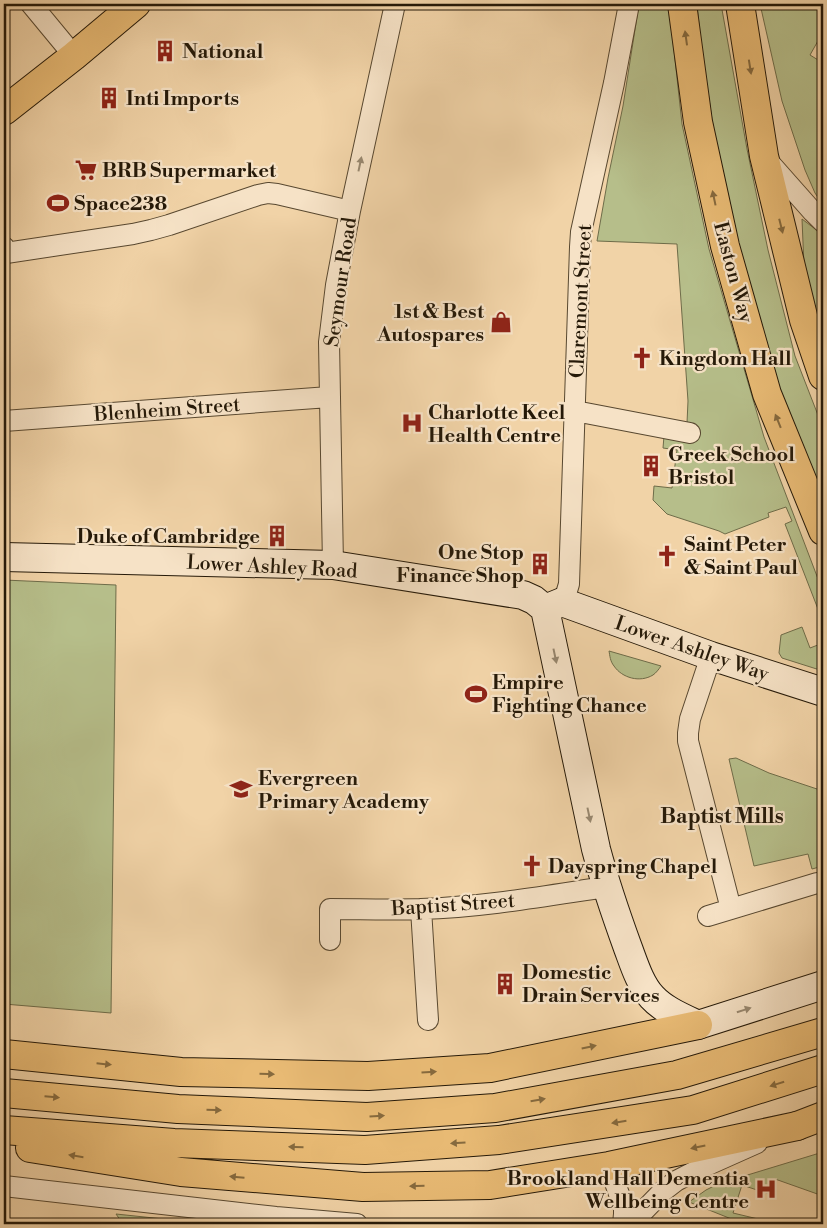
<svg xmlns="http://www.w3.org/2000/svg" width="827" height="1228" viewBox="0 0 827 1228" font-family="'Libre Bodoni',serif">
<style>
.green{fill:#b6be8a;stroke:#6e6c49}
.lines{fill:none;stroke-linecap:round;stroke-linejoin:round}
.street-casing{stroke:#584830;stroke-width:22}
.secondary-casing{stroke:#251908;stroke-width:30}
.primary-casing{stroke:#251908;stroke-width:30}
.highway-casing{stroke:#251908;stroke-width:30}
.street{stroke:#f6e2c6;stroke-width:20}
.secondary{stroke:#f6e2c6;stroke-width:28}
.primary{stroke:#e8ba74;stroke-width:28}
.highway{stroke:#e8ba74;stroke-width:28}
.oneway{fill:#866a3e}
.oneway2{fill:#988870}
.labels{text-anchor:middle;stroke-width:4.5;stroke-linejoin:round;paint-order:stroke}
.poi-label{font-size:20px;font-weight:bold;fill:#251908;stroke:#f6e2c6;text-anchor:start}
.street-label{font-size:20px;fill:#251908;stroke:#f6e2c6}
.neighbourhood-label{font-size:21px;font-weight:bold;fill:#251908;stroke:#f6e2c6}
</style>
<rect width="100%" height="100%" fill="#f1d3a7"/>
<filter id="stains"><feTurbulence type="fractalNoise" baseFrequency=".004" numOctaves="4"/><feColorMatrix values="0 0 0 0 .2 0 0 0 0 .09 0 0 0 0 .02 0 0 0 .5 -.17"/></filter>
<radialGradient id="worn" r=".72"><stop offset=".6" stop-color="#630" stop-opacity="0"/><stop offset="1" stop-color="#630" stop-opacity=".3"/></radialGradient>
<path class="green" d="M 639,4 L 669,4 L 682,124 L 709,249 L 764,437 L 823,592 L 823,622 L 785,524 L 792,521 L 786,507 L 768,513 L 769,517 L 725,534 L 719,531 L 667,514 L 653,500 L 654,486 L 672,488 L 677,450 L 663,448 L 664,436 L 687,423 L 688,401 L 677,244 L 597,241 L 608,178 L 623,106 Z
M 697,4 L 721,4 L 747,149 L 768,250 L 795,356 L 823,428 L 823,504 L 769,362 L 727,221 L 701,45 Z
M 760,4 L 823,4 L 823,32 L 810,55 L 823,63 L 823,205 L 815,193 L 805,170 L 782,101 Z
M 802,219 L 823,235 L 823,337 L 804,266 Z
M 4,580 L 116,585 L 111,1013 L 4,1004 Z
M 802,627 L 810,648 L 823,643 L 823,671 L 782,658 L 779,653 L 781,635 Z
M 609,651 L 661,666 C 659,669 656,673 653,675 C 640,683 622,678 614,666 C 610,661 610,656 609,651 Z
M 736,758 L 769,773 L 823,791 L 823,866 L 812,869 L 808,854 L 754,866 L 729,759 Z
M 823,1152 L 823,1196 L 775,1179 L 769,1194 L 742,1185 L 733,1213 L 779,1224 L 744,1224 L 689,1202 L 706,1190 L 718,1184 Z
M 116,1214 L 211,1224 L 123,1224 Z"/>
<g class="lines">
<g class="street-casing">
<path id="street" d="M 31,4 L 74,56
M 767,160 L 813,212 L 823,222
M 4,247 L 6,253 L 133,234 L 151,230 L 169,225 L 258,195 L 268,193 L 277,194 L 350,211
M 575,411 L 690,433
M 4,421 L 329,397
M 333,565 L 329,342 L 336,285 L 350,211 L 395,4
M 562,602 L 566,594 L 569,584 L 580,247 L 581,232 L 614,83 L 629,4
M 711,656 L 690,719 L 688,733 L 688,741 L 731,909
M 421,909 L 428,1020
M 708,916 L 817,883
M 330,940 L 330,909 C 360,909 391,910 421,909 C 484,907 545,896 606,887
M 609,1166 L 624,1208 L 624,1214 L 623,1224
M 4,1186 L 276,1217 L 357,1224
M 631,1224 L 663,1191 L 676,1181 L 701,1168 L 757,1143"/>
</g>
<g class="secondary-casing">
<path id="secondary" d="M 4,557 L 333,565 L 523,595 L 534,600 L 545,609
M 545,609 L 596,849 C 605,883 616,915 628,948 C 634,964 640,984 652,997 C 664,1010 681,1017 698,1025 L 823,985
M 545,609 L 562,602 L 711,656 L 823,692"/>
</g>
<g class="primary-casing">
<path id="primary" d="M 682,4 L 698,122 L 725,246 L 767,394 L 823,531
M 740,4 L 764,156 L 804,320 L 823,376
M 4,111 L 74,56 L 136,4
M 797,1126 L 823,1116"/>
</g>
<g class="highway-casing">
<path id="highway" d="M 4,1054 L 181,1072 L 368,1076 L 490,1068 L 698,1025
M 4,1093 L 178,1109 L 367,1117 L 495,1108 L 677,1075 L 823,1032
M 4,1130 L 174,1143 L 365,1150 L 499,1140 L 693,1110 L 823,1069
M 30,1148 L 181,1172 L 363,1187 L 490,1185 L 609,1166 L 797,1126"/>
</g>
<use href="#street" class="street"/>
<use href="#secondary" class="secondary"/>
<use href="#primary" class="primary"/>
<use href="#highway" class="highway"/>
</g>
<defs><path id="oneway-solid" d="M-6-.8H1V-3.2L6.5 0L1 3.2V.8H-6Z" transform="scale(1.25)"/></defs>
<g class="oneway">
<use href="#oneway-solid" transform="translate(686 38) rotate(-98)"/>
<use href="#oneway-solid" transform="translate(750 67) rotate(81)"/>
<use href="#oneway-solid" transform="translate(714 198) rotate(-102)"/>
<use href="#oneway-solid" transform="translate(781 226) rotate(76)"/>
<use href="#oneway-solid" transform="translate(778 421) rotate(-112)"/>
<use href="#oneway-solid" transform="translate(589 1047) rotate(-12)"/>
<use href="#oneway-solid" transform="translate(104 1064) rotate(6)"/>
<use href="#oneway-solid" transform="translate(429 1072) rotate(-4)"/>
<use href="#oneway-solid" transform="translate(267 1074) rotate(1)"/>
<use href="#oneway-solid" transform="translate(777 1084) rotate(163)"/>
<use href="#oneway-solid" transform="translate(52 1097) rotate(5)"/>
<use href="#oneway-solid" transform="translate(538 1100) rotate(-10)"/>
<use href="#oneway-solid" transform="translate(214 1110) rotate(2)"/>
<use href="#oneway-solid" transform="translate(377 1116) rotate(-4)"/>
<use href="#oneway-solid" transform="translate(619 1122) rotate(171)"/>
<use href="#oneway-solid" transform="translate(458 1143) rotate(176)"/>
<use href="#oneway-solid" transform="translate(296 1147) rotate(-178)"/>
<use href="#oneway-solid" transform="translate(698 1147) rotate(168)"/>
<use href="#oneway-solid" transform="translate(76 1156) rotate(-171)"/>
<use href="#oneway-solid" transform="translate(237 1177) rotate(-175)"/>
<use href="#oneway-solid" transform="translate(417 1186) rotate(179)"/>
</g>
<g class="oneway2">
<use href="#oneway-solid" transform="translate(360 164) rotate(-78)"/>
<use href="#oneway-solid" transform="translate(555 656) rotate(78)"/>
<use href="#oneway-solid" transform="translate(589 815) rotate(78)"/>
<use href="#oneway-solid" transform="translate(744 1010) rotate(-18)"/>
</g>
<defs>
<g id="building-bare" transform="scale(1.725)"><path d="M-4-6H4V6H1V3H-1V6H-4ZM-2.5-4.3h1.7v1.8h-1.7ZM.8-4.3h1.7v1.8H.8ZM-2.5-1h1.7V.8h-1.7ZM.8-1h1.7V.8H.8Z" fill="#8f2418" stroke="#f6e2c6" stroke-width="2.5" paint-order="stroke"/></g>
<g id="supermarket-bare" transform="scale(1.725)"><path d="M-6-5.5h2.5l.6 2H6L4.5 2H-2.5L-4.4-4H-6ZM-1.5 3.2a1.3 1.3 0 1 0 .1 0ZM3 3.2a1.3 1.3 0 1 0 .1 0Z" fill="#8f2418" stroke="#f6e2c6" stroke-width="2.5" paint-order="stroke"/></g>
<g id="stadium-bare" transform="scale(1.725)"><path d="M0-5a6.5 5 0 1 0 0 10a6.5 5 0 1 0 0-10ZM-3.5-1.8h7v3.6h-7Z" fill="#8f2418" stroke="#f6e2c6" stroke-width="2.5" paint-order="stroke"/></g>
<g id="shop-bare" transform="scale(1.725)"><path d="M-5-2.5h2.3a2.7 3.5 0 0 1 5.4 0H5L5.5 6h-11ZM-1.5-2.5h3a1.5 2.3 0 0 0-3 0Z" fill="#8f2418" stroke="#f6e2c6" stroke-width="2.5" paint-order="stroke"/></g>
<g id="church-bare" transform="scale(1.725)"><path d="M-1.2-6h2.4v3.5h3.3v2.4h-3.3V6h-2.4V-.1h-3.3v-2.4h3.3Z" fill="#8f2418" stroke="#f6e2c6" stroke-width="2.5" paint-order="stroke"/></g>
<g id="hospital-bare" transform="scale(1.725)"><path d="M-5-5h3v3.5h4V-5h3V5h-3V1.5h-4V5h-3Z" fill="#8f2418" stroke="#f6e2c6" stroke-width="2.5" paint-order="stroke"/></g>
<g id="school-bare" transform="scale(1.725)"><path d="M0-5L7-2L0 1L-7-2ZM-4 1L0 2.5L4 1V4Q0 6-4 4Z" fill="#8f2418" stroke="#f6e2c6" stroke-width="2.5" paint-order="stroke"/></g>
</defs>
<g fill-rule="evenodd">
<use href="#building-bare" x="165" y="51"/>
<use href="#building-bare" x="109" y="98"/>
<use href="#supermarket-bare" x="86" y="170"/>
<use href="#stadium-bare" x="58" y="203"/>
<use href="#shop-bare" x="501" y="322"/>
<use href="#church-bare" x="642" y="358"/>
<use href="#hospital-bare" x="412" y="423"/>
<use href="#building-bare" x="651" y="466"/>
<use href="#building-bare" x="277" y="536"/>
<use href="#church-bare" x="667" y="556"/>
<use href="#building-bare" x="540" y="564"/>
<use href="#stadium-bare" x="476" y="694"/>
<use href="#school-bare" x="241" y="789"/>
<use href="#church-bare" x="532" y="866"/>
<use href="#building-bare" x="505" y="984"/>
<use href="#hospital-bare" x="766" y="1189"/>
</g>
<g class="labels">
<g class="poi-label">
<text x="182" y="58">National</text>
<text x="126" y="105">Inti Imports</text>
<text x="102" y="177">BRB Supermarket</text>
<text x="74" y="210">Space238</text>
<text x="484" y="318" text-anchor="end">1st &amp; Best<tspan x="484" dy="23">Autospares</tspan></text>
<text x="659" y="365">Kingdom Hall</text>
<text x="428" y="419">Charlotte Keel<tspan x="428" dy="23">Health Centre</tspan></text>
<text x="668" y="461">Greek School<tspan x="668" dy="23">Bristol</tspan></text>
<text x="260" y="543" text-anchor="end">Duke of Cambridge</text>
<text x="684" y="551">Saint Peter<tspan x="684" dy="23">&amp; Saint Paul</tspan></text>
<text x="524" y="559" text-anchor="end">One Stop<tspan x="524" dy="23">Finance Shop</tspan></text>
<text x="492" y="689">Empire<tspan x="492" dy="23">Fighting Chance</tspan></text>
<text x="258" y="785">Evergreen<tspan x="258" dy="23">Primary Academy</tspan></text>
<text x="548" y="873">Dayspring Chapel</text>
<text x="522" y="979">Domestic<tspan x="522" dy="23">Drain Services</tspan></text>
<text x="749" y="1185" text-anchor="end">Brookland Hall Dementia<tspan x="749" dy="23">Wellbeing Centre</tspan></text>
</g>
<g class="street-label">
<text transform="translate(734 272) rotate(75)" y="7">Easton Way</text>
<text transform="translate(340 282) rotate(-82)" y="7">Seymour Road</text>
<text transform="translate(580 301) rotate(-87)" y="7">Claremont Street</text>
<text transform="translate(167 409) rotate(-4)" y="7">Blenheim Street</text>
<text transform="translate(272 566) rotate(3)" y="7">Lower Ashley Road</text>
<text transform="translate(692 648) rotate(19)" y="7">Lower Ashley Way</text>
<text transform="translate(453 904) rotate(-4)" y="7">Baptist Street</text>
</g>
<g class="neighbourhood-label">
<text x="722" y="823">Baptist Mills</text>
</g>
</g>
<rect width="827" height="1228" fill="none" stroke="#f1d3a7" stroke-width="20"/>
<rect x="5" y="5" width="817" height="1218" fill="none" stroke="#251908" stroke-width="2.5"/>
<rect x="10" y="10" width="807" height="1208" fill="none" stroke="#251908"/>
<rect width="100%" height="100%" filter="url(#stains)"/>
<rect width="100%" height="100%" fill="url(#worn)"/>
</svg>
